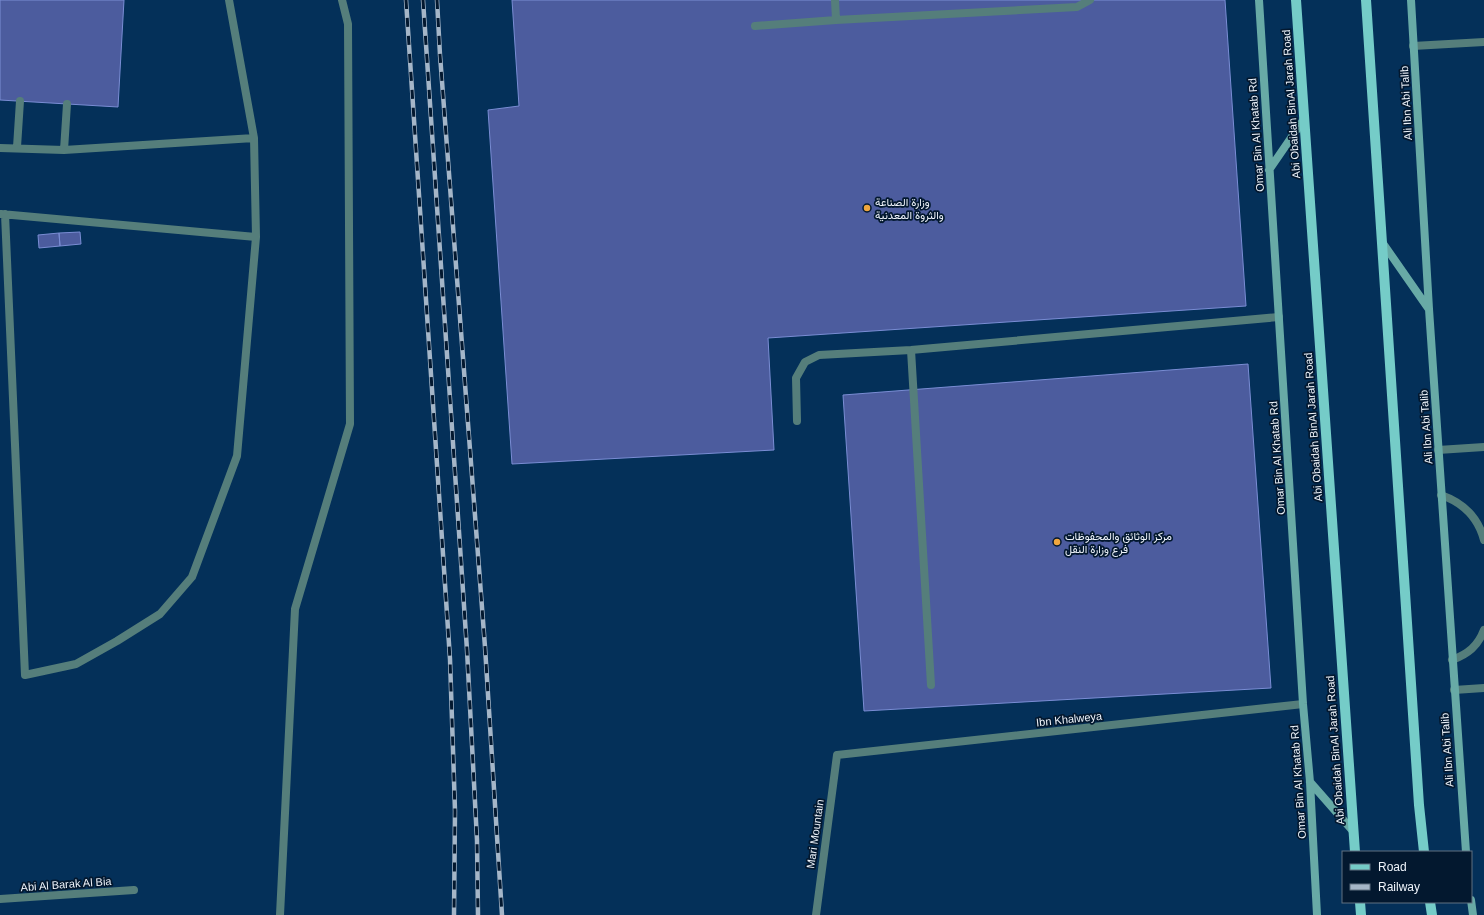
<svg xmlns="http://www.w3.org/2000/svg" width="1484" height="915" viewBox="0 0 1484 915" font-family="Arial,Vazirmatn,sans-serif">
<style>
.building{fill:#4c5c9e;stroke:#7a8dd4}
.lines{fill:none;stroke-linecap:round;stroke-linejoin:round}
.lane{stroke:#557e7b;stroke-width:8}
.street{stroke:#557e7b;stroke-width:8}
.secondary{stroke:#68aaa6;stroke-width:8}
.primary{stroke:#75ccc8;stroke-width:10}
.rail-casing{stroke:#a5b6c8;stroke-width:4.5}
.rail{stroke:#03182f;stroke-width:3;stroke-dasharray:9;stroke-linecap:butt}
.poi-dot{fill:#f0a63e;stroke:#03182f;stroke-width:1.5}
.labels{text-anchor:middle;stroke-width:3.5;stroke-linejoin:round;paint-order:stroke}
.street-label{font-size:11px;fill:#eff4fb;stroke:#03182f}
.poi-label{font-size:11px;fill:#eff4fb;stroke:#03182f;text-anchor:start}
</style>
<rect width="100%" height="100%" fill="#043059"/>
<path class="building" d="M 0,0 L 124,0 L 118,107 L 0,100 Z
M 512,0 L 1225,0 L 1246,306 L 768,338 L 774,450 L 512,464 L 488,110 L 519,106 Z
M 80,232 L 81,244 L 60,246 L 59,233 Z
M 59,233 L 60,246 L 39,248 L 38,235 Z
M 1248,364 L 1271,688 L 864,711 L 843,395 Z"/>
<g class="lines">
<path class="lane" d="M 835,0 L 836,20
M 755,26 L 836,20 L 1077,7 L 1090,0
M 17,147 L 20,101
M 0,148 L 64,150 L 254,138
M 64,150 L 67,104
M 1,214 L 256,237
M 5,214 L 25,675 L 76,664 L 117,641 L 160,614 L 192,577 L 237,456 L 256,237 L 254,138 L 229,0
M 911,350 L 931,685
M 797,421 L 796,378 L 805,362 L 819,355 L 911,350 L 1279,317
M 1441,495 C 1464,503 1478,517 1484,540
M 1452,660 C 1468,654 1478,646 1484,630
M 280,915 L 295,609 L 350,424 L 348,24 L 342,0"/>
<path class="street" d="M 1413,46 L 1484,42
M 1438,450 L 1484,447
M 1454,690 L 1484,688
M 0,899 L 134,890
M 816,915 L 837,755 L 1303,704"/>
<path class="secondary" d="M 1259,0 L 1303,704 L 1310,782 L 1317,915
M 1411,0 L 1429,309 L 1466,852
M 1269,170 L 1304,119
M 1382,242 L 1428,308
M 1310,782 L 1353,831
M 1471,900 L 1473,915"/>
<path class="primary" d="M 1296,0 L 1355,852
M 1366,0 L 1419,805 L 1424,852
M 1360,902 L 1361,915
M 1430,902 L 1432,915"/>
<g class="rail-casing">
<path id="rail" d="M 406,0 L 450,659 L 455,811 L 454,915
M 423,0 L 467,650 L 477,840 L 478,915
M 437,0 L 440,55 L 485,647 L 502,915"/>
</g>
<use href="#rail" class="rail"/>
</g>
<g class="poi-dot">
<circle cx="867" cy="208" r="4"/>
<circle cx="1057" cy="542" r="4"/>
</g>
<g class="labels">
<g class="street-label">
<text transform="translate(1406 103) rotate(-93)" y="4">Ali Ibn Abi Talib</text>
<text transform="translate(1291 104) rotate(-94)" y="4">Abi Obaidah BinAl Jarah Road</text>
<text transform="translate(1256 135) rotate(-94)" y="4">Omar Bin Al Khatab Rd</text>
<text transform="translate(1313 427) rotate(-94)" y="4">Abi Obaidah BinAl Jarah Road</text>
<text transform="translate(1426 427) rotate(-94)" y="4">Ali Ibn Abi Talib</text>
<text transform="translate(1277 458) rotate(-94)" y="4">Omar Bin Al Khatab Rd</text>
<text transform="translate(1069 719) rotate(-6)" y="4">Ibn Khalweya</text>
<text transform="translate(1335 750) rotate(-94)" y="4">Abi Obaidah BinAl Jarah Road</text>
<text transform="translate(1447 750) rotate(-94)" y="4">Ali Ibn Abi Talib</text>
<text transform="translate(1298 782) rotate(-94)" y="4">Omar Bin Al Khatab Rd</text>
<text transform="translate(815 834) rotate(-82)" y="4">Mari Mountain</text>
<text transform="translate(66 884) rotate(-4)" y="4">Abi Al Barak Al Bia</text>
</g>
<g class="poi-label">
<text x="875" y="206">وزارة الصناعة<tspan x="875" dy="13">والثروة المعدنية</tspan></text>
<text x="1065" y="540">مركز الوثائق والمحفوظات<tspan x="1065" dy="13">فرع وزارة النقل</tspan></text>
</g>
</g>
<rect x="1342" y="851" width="130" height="52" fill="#03182f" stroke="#617081"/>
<rect x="1350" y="864" width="20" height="6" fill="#75ccc8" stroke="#617081"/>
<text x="1378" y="871" font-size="12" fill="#eff4fb">Road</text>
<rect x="1350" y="884" width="20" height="6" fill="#a5b6c8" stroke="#617081"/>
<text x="1378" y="891" font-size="12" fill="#eff4fb">Railway</text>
</svg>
